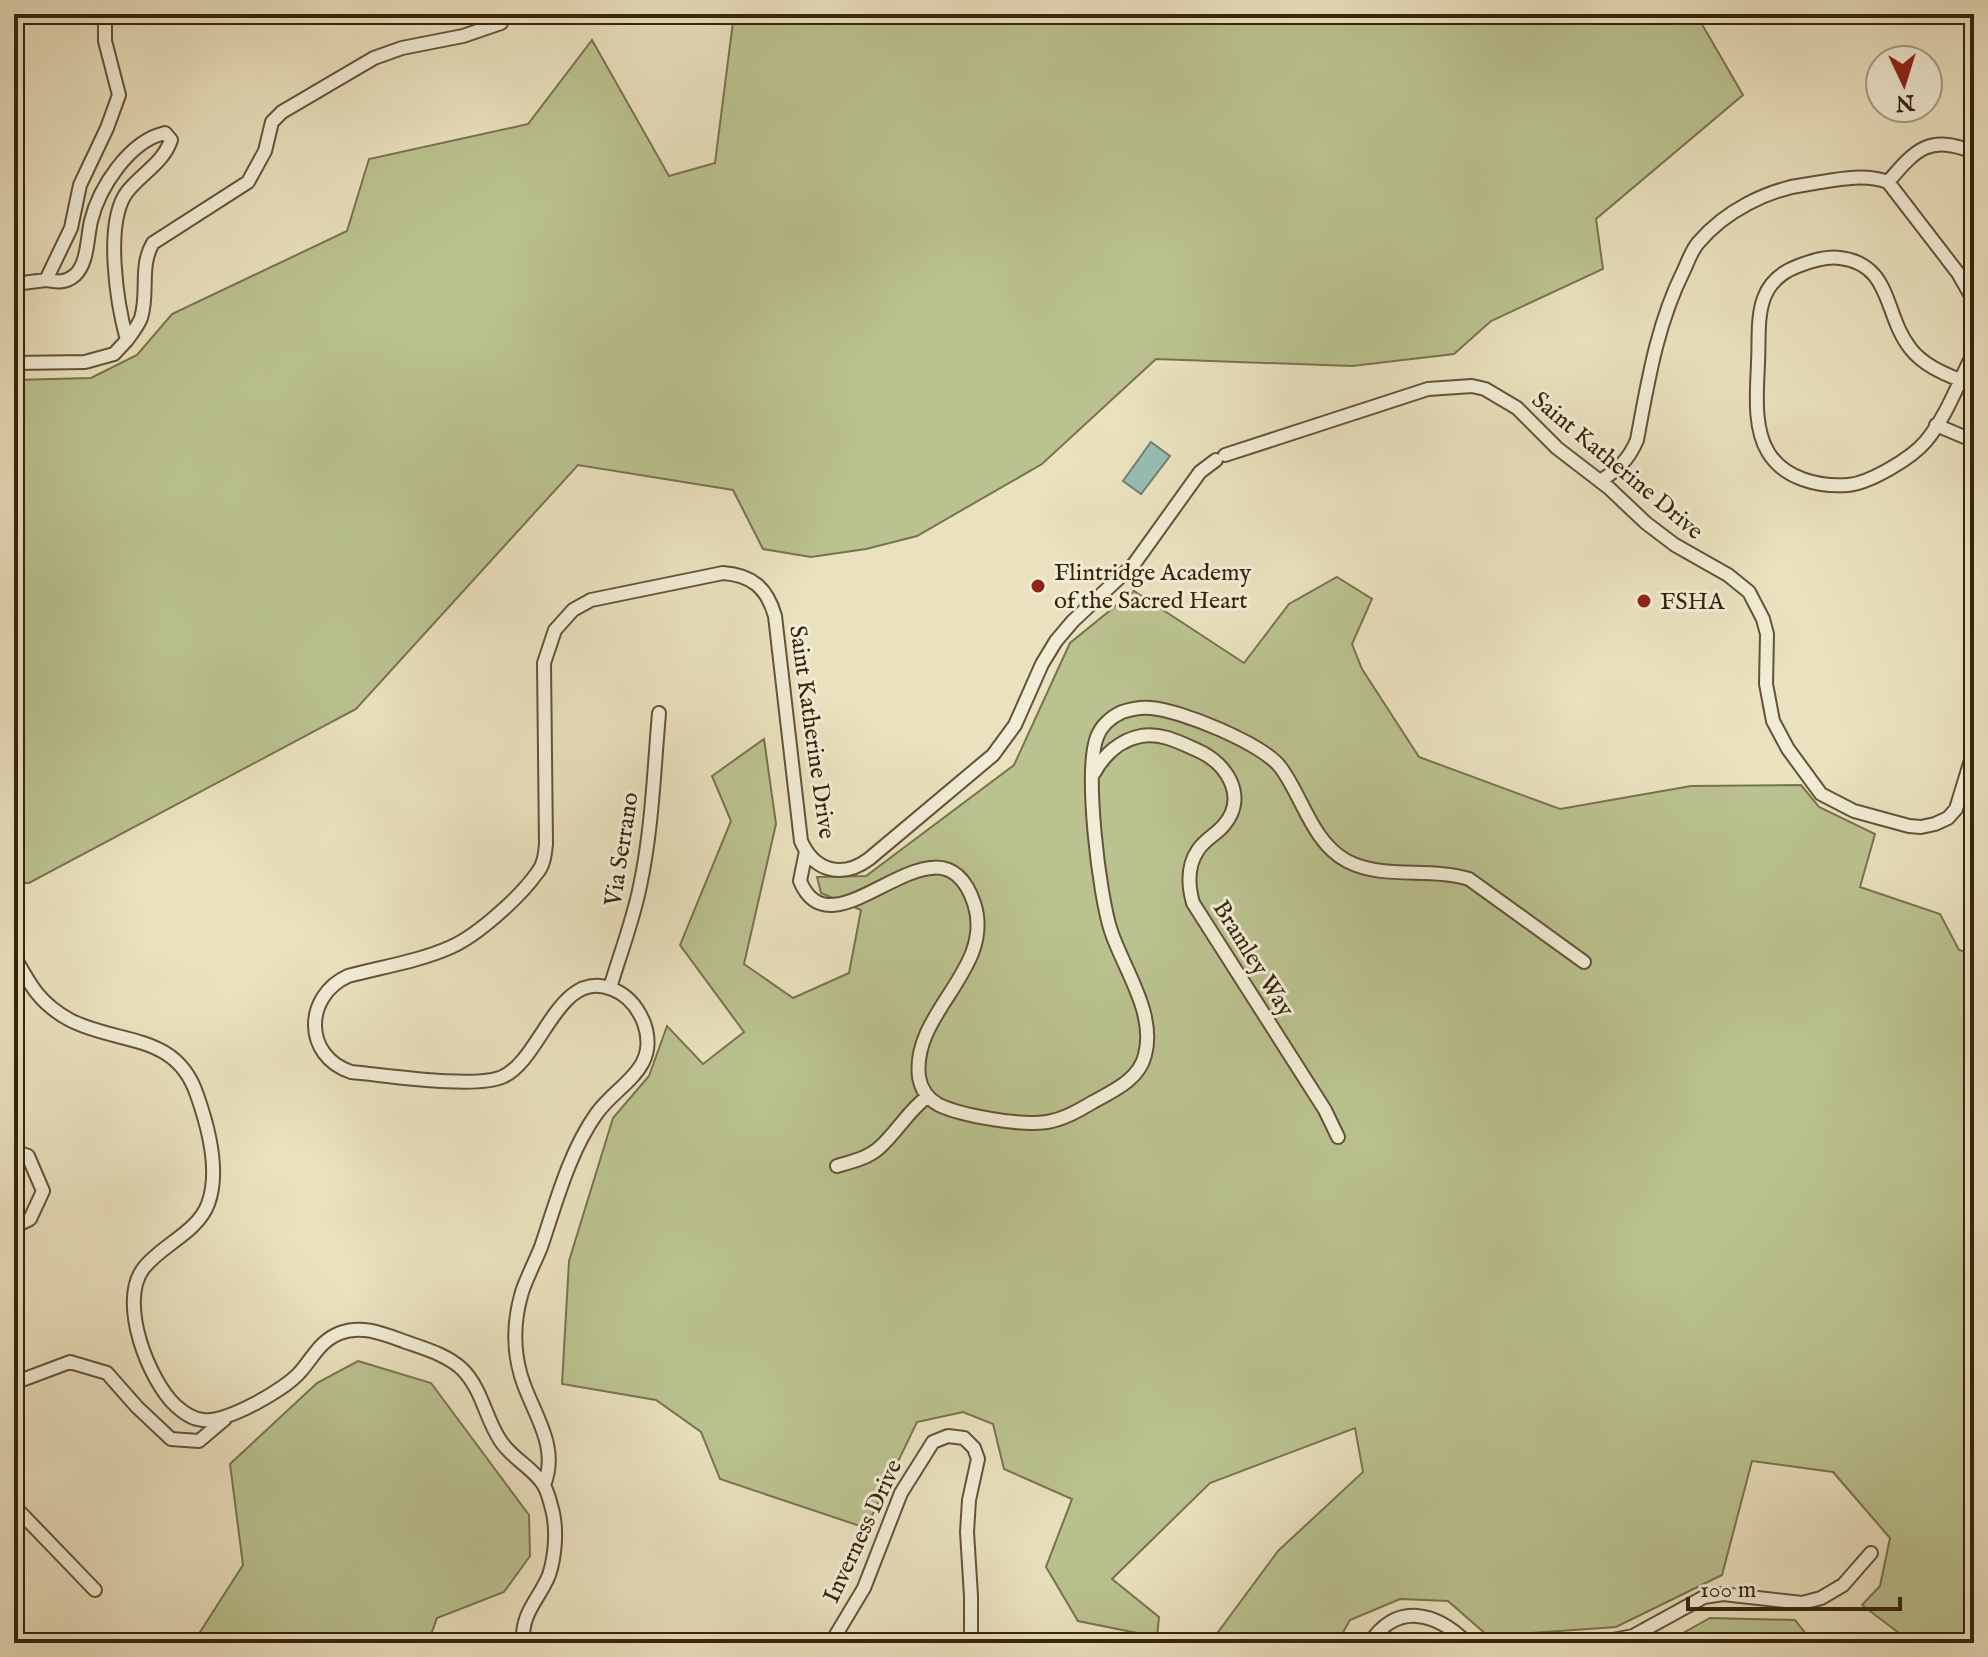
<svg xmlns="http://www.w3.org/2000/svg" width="1988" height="1657" viewBox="0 0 1988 1657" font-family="'IM FELL English',serif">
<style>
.green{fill:#bac28f;stroke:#78734e;stroke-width:2}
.water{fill:#98bdb3;stroke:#718070;stroke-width:2}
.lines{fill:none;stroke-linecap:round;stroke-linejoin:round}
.minor-casing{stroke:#645338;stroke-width:16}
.minor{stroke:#f1ecd5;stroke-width:12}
.poi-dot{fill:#8f2418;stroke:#f1ecd5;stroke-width:3}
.labels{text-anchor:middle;stroke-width:6;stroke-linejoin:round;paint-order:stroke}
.street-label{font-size:24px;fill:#37240c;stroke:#f1ecd5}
.poi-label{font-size:24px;fill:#37240c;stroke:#f1ecd5;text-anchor:start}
</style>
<rect width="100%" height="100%" fill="#eae1be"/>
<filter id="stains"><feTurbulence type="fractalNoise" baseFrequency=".0025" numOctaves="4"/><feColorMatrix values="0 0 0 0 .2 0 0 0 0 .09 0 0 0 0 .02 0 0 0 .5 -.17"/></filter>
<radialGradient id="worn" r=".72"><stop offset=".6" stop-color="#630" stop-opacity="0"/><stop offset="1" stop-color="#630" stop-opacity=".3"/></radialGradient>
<path class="green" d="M 734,14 L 1696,14 L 1743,95 L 1596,219 L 1603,269 L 1491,321 L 1454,354 L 1352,366 L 1156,359 L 1042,464 L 917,536 L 866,549 L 811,557 L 763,549 L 733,490 L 578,465 L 356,709 L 29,883 L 14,883 L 14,380 L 91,378 L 137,355 L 172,314 L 347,231 L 369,159 L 528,124 L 592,40 L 669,176 L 715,163 Z
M 1337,577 L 1372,599 L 1352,644 L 1362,669 L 1419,757 L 1560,809 L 1691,786 L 1801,785 L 1819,807 L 1875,834 L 1860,887 L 1940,914 L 1959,950 L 1974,954 L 1974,1643 L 1912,1643 L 1862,1605 L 1880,1586 L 1890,1538 L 1833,1472 L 1752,1461 L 1722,1575 L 1616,1627 L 1488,1636 L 1448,1601 L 1400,1599 L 1350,1620 L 1337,1643 L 1210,1643 L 1278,1551 L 1363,1472 L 1355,1428 L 1210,1483 L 1112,1579 L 1159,1617 L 1157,1637 L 1078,1621 L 1046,1567 L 1072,1499 L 1004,1469 L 993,1424 L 963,1412 L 917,1422 L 866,1528 L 720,1479 L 701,1432 L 656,1400 L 562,1384 L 569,1261 L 613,1118 L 649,1076 L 667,1026 L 703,1064 L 744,1032 L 680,945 L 731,821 L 712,776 L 764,739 L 776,824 L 744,964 L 793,998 L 849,973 L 861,910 L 821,893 L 817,877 L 866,876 L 1014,765 L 1070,643 L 1134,591 L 1244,663 L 1289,604 Z
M 358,1361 L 431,1383 L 529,1515 L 530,1556 L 504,1592 L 437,1618 L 428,1643 L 193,1643 L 243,1565 L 230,1464 L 317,1383 Z
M 1710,1618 L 1795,1620 L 1813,1643 L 1665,1643 Z"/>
<path class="water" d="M 1151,442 L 1170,456 L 1141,494 L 1123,481 Z"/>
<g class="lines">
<g class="minor-casing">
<path id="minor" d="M 1888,182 L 1958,273 L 1974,301
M 14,284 L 46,280
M 127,340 C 132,333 138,326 141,318 C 149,293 139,266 153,243 L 248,182 L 265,151 L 272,122 L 282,112 L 374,58 L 402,48 L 463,36 L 501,23
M 14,363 L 85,362 L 114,354 L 127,340 C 117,304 104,223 127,192 C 142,173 163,163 171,140 L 165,133 C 129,141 99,188 91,221 C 87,238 88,263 75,275 C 66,283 57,282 46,280 L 71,228 L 80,185 L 107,128 L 119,95 L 105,41 L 105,14
M 1960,380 C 1942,373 1922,364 1910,348 C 1884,315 1892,264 1840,258 C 1826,256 1811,261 1798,266 C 1752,283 1760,324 1758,363 C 1757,391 1753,427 1768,452 C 1784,479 1819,487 1848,485 C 1870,483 1912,458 1926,441 C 1946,417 1958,384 1972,356 L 1974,350
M 1936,425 L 1974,441
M 1225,455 L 1428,389 L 1472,386 L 1485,389 L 1517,408 L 1557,448 L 1609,488 L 1646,523 L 1675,545 L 1728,575 L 1749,592 L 1763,619 L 1767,634 L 1766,684 L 1773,721 L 1788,749 L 1821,794 L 1854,811 L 1909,826 L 1921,827 L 1935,824 L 1948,818 L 1956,809 L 1974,750
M 1600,481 C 1618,470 1629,459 1637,440 C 1648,381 1657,324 1684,270 C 1688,261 1692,250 1698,243 C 1725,211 1768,189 1809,184 C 1835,180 1863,173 1888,182 C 1917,148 1929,135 1974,152
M 1094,773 C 1104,755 1120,740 1141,736 C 1161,732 1181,743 1199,751 C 1227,764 1248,797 1224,825 C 1217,834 1205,839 1198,850 C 1187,866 1188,885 1193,903 L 1325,1110 L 1338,1137
M 806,851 L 800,881 C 834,963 939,800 974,903 C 996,969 911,1012 919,1077 C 921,1089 928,1099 939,1105 C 963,1116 1021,1126 1047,1122 C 1064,1119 1078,1111 1093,1102 C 1113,1091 1139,1080 1145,1055 C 1156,1013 1124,970 1111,931 C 1099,895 1084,771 1097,737 C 1101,726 1111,717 1122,712 C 1131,709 1141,707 1151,708 C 1180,710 1264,744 1281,768 C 1303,798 1312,842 1347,861 C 1383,880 1430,867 1469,879 L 1584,962
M 14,956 C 30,985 40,1004 70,1020 C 118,1045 176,1032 197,1095 C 208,1126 220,1172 208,1204 C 197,1233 161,1245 143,1269 C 118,1303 149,1381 176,1406 C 184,1413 192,1419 203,1420 C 227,1423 286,1389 301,1371 C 314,1356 320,1341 340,1333 C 362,1324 386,1335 406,1342 C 426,1349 447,1355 462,1369 C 482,1389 485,1417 500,1440 C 511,1458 532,1467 543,1484 C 548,1491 551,1505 553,1513 C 557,1532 555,1557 549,1575 C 539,1600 521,1612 523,1643
M 610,988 C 620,954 633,921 640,886 C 652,830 654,771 659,713
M 14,1151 L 28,1156 L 43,1191 L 30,1219 L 14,1227
M 837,1166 C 851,1162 868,1158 879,1148 C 897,1132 908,1111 928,1096
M 14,1383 L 70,1362 L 107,1373 L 137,1407 L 171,1439 L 199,1441 L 225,1419
M 544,1485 C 560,1445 532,1413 521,1376 C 513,1349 514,1319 522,1292 C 527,1277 535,1262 541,1247 C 556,1203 569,1152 597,1113 C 619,1083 660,1069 644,1023 C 638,1008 628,995 612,989 C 558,967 542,1060 502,1077 C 473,1089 386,1075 351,1072 C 303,1056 304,996 348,976 C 382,967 420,961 451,947 C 478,935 520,897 537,873 C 544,865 545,854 546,844 L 544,663 L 555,630 L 573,610 L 591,600 L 723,573 C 752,575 767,588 775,616 L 801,841 C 814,871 842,879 869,859 L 993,755 L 1015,725 L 1042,664 L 1056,641 L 1073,621 L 1134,564 L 1200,472 L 1216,460
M 14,1506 L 95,1590
M 831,1643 L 864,1588 L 901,1493 L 933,1442 L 948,1436 L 964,1438 L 974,1448 L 978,1459 L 969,1500 L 967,1532 L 971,1596 L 971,1643
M 1370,1643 C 1397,1602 1436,1612 1467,1643
M 1598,1643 L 1633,1636 L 1704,1597 L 1723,1594 L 1802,1603 L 1821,1598 L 1843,1585 L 1871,1553"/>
</g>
<use href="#minor" class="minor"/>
</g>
<g class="poi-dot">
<circle cx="1038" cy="586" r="8"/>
<circle cx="1644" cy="601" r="8"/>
</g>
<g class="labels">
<g class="street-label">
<text transform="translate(1618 465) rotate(40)" y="8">Saint Katherine Drive</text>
<text transform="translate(813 732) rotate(82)" y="8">Saint Katherine Drive</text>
<text transform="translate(621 849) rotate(-81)" y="8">Via Serrano</text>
<text transform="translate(1254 958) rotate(58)" y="8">Bramley Way</text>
<text transform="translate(862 1531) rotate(-65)" y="8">Inverness Drive</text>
</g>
<g class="poi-label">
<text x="1054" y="580">Flintridge Academy<tspan x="1054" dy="28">of the Sacred Heart</tspan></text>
<text x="1660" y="609">FSHA</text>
</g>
</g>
<rect width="1988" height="1657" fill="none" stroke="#eae1be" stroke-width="48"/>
<rect x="16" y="16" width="1956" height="1625" fill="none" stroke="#37240c" stroke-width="4"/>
<rect x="24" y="24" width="1940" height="1609" fill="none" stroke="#37240c" stroke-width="2"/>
<g transform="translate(1904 84) rotate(176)"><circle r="38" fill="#f1ecd5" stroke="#a79c85" stroke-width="2"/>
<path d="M0-6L14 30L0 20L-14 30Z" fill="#8f2418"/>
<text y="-12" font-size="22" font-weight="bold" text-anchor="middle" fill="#37240c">N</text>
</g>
<path d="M1688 1597v12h212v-12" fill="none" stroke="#37240c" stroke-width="4"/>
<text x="1700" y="1597" font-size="24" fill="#37240c" stroke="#f1ecd5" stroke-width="6" paint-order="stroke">100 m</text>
<rect width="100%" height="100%" filter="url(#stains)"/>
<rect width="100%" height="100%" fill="url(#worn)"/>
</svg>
